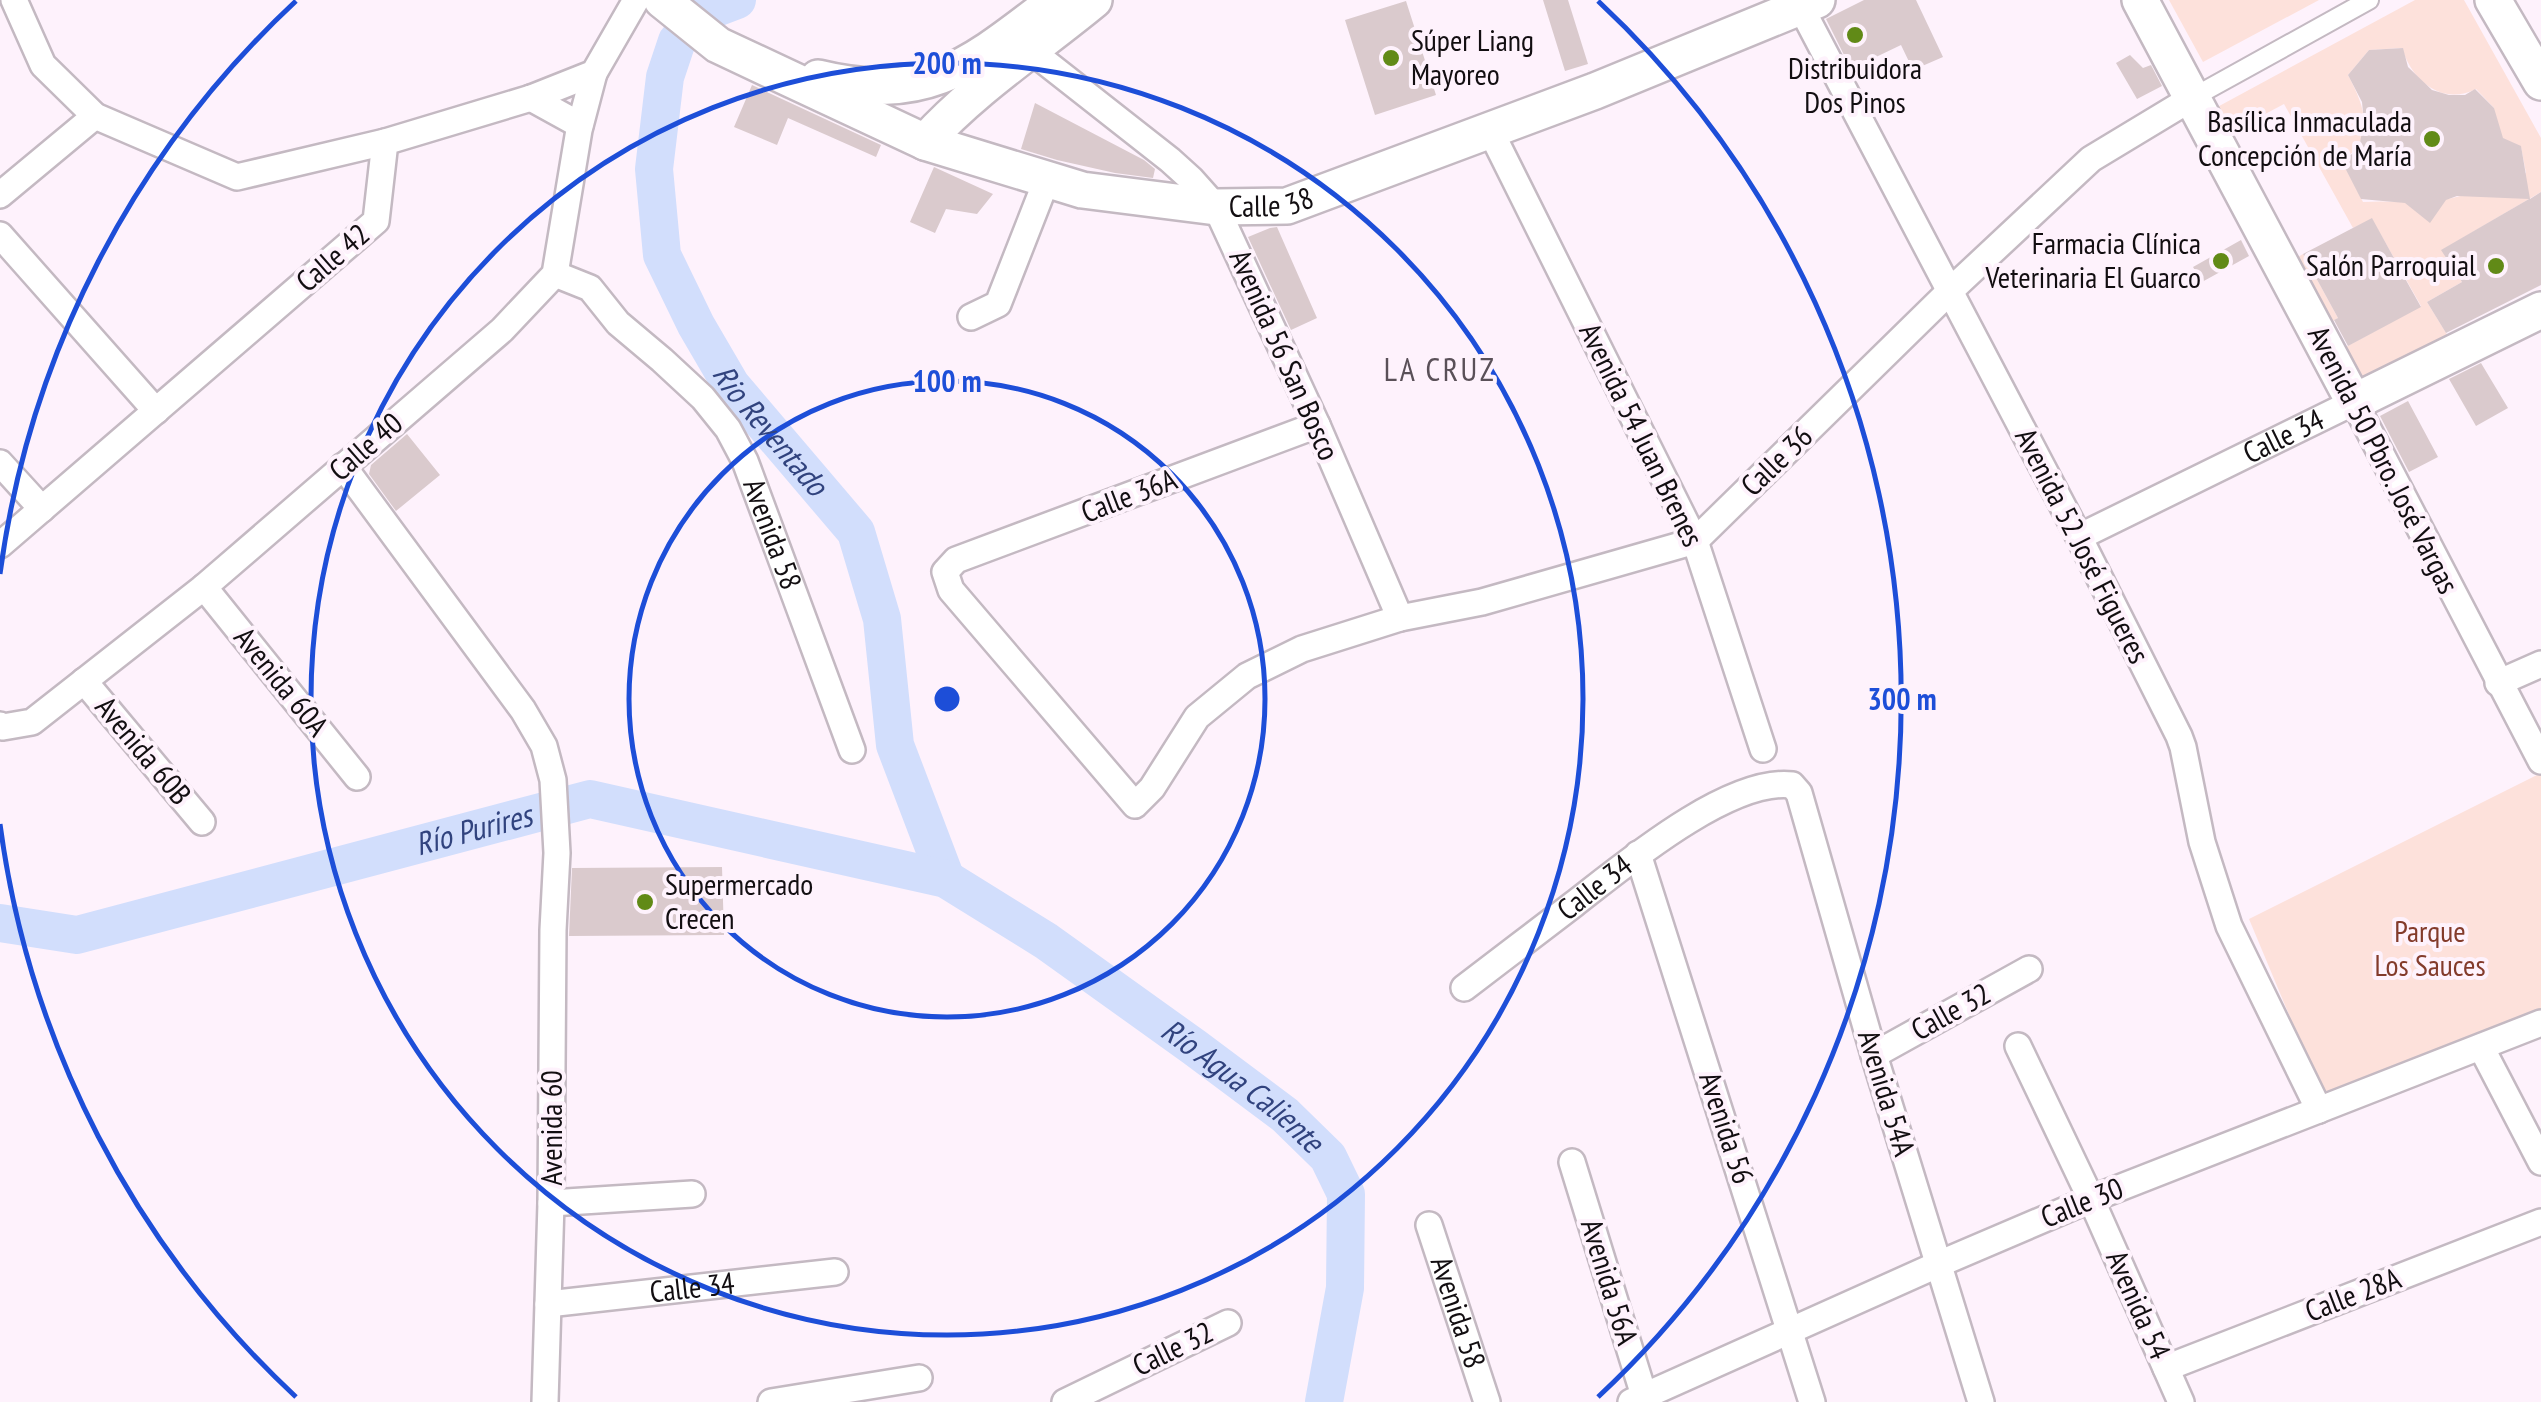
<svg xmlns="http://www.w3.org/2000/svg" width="2541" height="1402" viewBox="0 0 2541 1402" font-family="'PT Sans Narrow',sans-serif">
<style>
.green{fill:#fde1db;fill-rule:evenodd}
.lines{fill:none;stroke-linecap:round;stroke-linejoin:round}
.river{stroke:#d2defc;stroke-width:38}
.building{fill:#dacacd}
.pedestrian-casing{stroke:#c4b9c2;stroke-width:22}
.minor-casing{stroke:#c4b9c2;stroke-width:30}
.secondary-casing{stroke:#c4b9c2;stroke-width:40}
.pedestrian{stroke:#fff;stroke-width:18}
.minor{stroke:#fff;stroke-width:25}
.secondary{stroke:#fff;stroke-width:35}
.ring{fill:none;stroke:#1d4ed8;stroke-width:5}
.poi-dot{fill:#618a17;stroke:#fef2fc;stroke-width:4}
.labels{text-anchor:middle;stroke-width:8;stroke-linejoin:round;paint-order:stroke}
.poi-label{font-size:30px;fill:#120e11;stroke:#fef2fc;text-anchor:end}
.street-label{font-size:30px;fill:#120e11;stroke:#fef2fc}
.park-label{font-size:30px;fill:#833b2b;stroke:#fef2fc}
.neighbourhood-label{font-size:32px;letter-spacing:2.5px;fill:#5a5058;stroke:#fef2fc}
.water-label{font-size:32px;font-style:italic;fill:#31437e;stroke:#fef2fc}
.centre{fill:#1d4ed8;stroke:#fef2fc;stroke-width:5}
.ring-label{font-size:30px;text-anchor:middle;font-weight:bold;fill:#1d4ed8;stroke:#fef2fc;stroke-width:8;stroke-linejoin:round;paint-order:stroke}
</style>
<rect width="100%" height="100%" fill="#fef2fc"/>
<path class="green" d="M 2169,0 L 2319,0 L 2203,62 Z
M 2415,0 L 2464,0 L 2541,138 L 2541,192 L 2442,250 L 2462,282 L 2427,302 L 2448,336 L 2356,384 L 2340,350 L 2421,306 L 2372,219 L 2353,228 L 2284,104 L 2224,136 L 2210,111 ZM 2402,48 C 2412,81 2442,106 2476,89 L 2494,108 L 2495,135 L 2521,147 L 2526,173 C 2499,182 2470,196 2442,200 C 2415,204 2389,200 2363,202 L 2342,161 C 2377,138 2364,105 2348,75 L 2369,50 Z
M 2303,254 L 2338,318 L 2326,325 L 2293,260 Z
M 2541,773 L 2541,1022 L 2326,1103 L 2249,919 Z"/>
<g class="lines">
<g class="river">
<path id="s1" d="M 737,0 L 708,11 L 677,41 L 665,77 L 654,169 L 662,255 L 696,325 L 731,385 L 856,532 L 882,619 L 895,745 L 946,879"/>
<path id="s2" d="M 0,923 L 77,935 L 590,799 L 946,879 L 1046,941 L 1194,1047 L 1285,1115 L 1328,1157 L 1346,1194 L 1345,1288 L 1324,1402"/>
</g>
</g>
<path class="building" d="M 1543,0 L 1568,0 L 1588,64 L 1565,71 Z
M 1864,0 L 1916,0 L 1943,57 L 1913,70 L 1901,45 L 1851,69 L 1826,19 Z
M 1406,1 L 1436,95 L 1375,115 L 1345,20 Z
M 2403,48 L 2408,67 L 2432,90 L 2449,95 L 2465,95 L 2475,89 L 2494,108 L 2503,138 L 2521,146 L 2530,199 L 2541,192 L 2541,285 L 2446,333 L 2427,302 L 2462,282 L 2441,250 L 2529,199 L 2457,196 L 2446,200 L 2430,223 L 2405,203 L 2361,199 L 2341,160 L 2352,154 L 2360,142 L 2364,122 L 2362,102 L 2348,75 L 2369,50 Z
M 2130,55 L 2143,68 L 2151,65 L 2162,86 L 2137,99 L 2116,63 Z
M 752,85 L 881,145 L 876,157 L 788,118 L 777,145 L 734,127 Z
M 1035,103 L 1144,160 L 1155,169 L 1153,178 L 1115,173 L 1057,160 L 1021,149 Z
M 934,167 L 993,194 L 977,214 L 946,209 L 935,233 L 910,222 Z
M 2372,218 L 2400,269 L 2395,277 L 2402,273 L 2421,307 L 2348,346 L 2334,320 L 2338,318 L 2303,254 Z
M 1277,227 L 1317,318 L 1291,330 L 1248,237 L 1270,228 Z
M 2241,240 L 2249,256 L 2202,282 L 2193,267 Z
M 2481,363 L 2508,408 L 2476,426 L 2449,379 Z
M 2408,401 L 2438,457 L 2409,472 L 2380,416 Z
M 407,434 L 440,475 L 396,511 L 369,474 L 371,465 Z
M 722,867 L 724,935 L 569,936 L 572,868 Z"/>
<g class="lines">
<g class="pedestrian-casing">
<path id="pedestrian" d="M 2192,98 L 2369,0"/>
</g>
<g class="minor-casing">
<g id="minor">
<path d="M 14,0 L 43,65 L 95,116 L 237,177 L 385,142"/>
<path d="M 1797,0 L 2079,537 L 2179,736 L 2183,747 L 2202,842 L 2229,926 L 2319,1110"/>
<path d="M 1030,50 L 1170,160 L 1191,179 L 1216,207 L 1317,425 L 1400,618"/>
<path d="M 531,98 L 580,125"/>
<path d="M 1491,132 L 1695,541 L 1763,749"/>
<path d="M 0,195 L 95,116"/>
<path d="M 0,235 L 156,411"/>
<path id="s3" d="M 555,274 L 590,288 L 618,323 L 662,360 L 703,398 L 728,429 L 745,461 L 852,750"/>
<path d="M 971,317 L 998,304 L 1047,179"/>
<path d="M 1317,425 L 956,560 L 945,572 L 951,590 L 1135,805 L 1152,788 L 1197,717 L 1247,676 L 1302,649 L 1400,618 L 1482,602 L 1695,541 L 1951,290 L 2091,159 L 2192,98"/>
<path d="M 0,463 L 42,509"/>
<path d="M 343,466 L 523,710 L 544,746 L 553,780 L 557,853 L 553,930 L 551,1203 L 545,1402"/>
<path id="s4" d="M 2079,537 L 2354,402 L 2541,761"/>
<path d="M 0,545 L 376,221 L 385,142 L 531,98 L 594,73 L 636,0"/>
<path d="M 204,587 L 357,777"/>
<path d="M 84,681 L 202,822"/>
<path d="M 2498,683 L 2541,664"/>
<path d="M 0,725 L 3,727 L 32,722 L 204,587 L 502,330 L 555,274 L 579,130 L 594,73"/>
<path d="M 1638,854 L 1812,1402"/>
<path id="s5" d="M 1464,988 C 1501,960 1537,932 1574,904 C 1623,866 1729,777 1792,785 L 1799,793 L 1874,1055 L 1981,1402"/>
<path d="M 2018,1046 L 2091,1199 L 2181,1402"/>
<path d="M 2481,1047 L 2541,1162"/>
<path d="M 1874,1055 L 2029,969"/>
<path d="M 1572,1162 L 1646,1402"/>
<path d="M 551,1203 L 692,1194"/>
<path id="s6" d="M 1429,1225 L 1487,1402"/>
<path id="s7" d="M 548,1304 L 835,1272"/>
<path d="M 2166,1368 L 2541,1222"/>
<path d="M 771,1402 L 919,1378"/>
<path d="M 1065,1402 L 1228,1323"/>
<path d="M 1631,1402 L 1939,1264 L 2091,1199 L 2541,1023"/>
</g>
</g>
<g class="secondary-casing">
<g id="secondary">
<path id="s8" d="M 662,0 L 718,45 L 925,142 L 1082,190 L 1216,207 L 1287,206 L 1595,91 L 1817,0"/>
<path d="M 2140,0 L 2354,402 L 2541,310"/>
<path d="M 2493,0 L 2541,82"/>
<path d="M 818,78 C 929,105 973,63 1056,0"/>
<path d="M 925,142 C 975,87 1037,47 1094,0"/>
</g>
</g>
<use href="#pedestrian" class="pedestrian"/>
<use href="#minor" class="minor"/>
<use href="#secondary" class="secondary"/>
</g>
<g class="ring">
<circle cx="947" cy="699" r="318"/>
<circle cx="947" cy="699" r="636"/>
<path d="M296 1397A955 955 0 0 1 0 824M0 574A955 955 0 0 1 296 1M1598 1A955 955 0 0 1 1598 1397"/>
</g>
<g class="poi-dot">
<circle cx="1855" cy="35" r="10"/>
<circle cx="1391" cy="58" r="10"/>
<circle cx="2432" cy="139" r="10"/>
<circle cx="2221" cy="261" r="10"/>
<circle cx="2496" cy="266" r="10"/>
<circle cx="645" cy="902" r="10"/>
</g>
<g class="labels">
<g class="poi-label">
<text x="1411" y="51" text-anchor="start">Súper Liang<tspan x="1411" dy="34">Mayoreo</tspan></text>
<text x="1855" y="79" text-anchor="middle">Distribuidora<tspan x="1855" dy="34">Dos Pinos</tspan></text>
<text x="2412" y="132">Basílica Inmaculada<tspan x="2412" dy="34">Concepción de María</tspan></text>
<text x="2201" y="254">Farmacia Clínica<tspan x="2201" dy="34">Veterinaria El Guarco</tspan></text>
<text x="2476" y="276">Salón Parroquial</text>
<text x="665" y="895" text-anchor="start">Supermercado<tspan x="665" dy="34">Crecen</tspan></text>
</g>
<g class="street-label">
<text dy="10" stroke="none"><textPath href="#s8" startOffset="655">Calle 38</textPath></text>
<text transform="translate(333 258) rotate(-41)" y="10">Calle 42</text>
<text transform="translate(1284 355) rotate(66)" y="10">Avenida 56 San Bosco</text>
<text transform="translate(1641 435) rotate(64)" y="10">Avenida 54 Juan Brenes</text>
<text dy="10" stroke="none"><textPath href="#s4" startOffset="228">Calle 34</textPath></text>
<text transform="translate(366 447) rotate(-41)" y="10">Calle 40</text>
<text transform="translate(2383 460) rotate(63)" y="10">Avenida 50 Pbro. José Vargas</text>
<text transform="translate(1777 461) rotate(-44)" y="10">Calle 36</text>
<text transform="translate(1129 496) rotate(-21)" y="10">Calle 36A</text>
<text dy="10" stroke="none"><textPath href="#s3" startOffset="350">Avenida 58</textPath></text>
<text transform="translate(2082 546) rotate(63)" y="10">Avenida 52 José Figueres</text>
<text transform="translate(281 682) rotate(51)" y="10">Avenida 60A</text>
<text transform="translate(143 751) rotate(50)" y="10">Avenida 60B</text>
<text dy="10" stroke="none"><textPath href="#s5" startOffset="165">Calle 34</textPath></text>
<text transform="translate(1951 1012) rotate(-29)" y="10">Calle 32</text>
<text transform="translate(1886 1093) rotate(73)" y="10">Avenida 54A</text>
<text transform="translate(552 1128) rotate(-90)" y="10">Avenida 60</text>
<text transform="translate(1726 1128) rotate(72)" y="10">Avenida 56</text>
<text transform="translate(2082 1203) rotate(-22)" y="10">Calle 30</text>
<text transform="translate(1609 1282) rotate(73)" y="10">Avenida 56A</text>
<text dy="10" stroke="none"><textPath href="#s7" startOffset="145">Calle 34</textPath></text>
<text transform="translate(2353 1295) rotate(-21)" y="10">Calle 28A</text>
<text transform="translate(2138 1305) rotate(66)" y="10">Avenida 54</text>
<text dy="10" stroke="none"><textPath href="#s6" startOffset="92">Avenida 58</textPath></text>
<text transform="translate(1173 1349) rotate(-26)" y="10">Calle 32</text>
</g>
<g class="park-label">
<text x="2430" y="942">Parque<tspan x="2430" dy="34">Los Sauces</tspan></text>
</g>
<g class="neighbourhood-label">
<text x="1440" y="381">LA CRUZ</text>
</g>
<g class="water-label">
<text dy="11" stroke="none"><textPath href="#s1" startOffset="498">Rio Reventado</textPath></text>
<text dy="11" stroke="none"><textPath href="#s2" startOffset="488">Río Purires</textPath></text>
<text dy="11" stroke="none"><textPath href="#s2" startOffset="1335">Río Agua Caliente</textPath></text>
</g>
</g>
<circle cx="947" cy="699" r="15" class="centre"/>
<g class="ring-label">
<text x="947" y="74">200 m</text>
<text x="947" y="392">100 m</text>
<text x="1902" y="710">300 m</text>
</g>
</svg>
